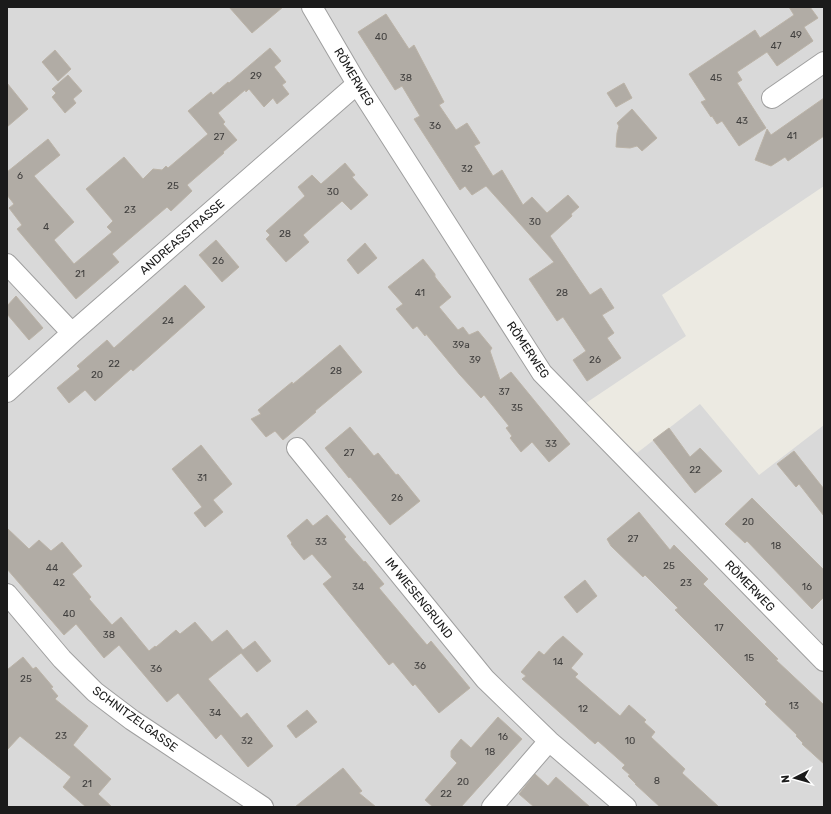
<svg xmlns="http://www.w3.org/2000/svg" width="831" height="814" viewBox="0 0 831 814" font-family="Rubik,sans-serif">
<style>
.residential{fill:#d9d9d9}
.building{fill:#b1aca5;stroke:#bbb3a7}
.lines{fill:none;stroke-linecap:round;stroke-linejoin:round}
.minor-casing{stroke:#9f9f9f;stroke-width:22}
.minor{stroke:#fff;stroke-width:20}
.labels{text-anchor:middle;stroke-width:4;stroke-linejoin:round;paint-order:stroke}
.number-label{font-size:10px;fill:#403f3e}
.street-label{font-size:12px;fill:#1b1b1b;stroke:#fff}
</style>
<rect width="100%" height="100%" fill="#eceae2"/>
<path class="residential" d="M 7,7 L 824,7 L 824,186 L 662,295 L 686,336 L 583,405 L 637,453 L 700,404 L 759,475 L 824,425 L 824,807 L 7,807 Z"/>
<path class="building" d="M 229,7 L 283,7 L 252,33 Z
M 789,7 L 810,7 L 818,18 L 804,27 L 813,41 L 777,66 L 767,52 L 737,72 L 742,80 L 737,83 L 766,128 L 739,146 L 722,121 L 717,124 L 712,116 L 711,117 L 701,102 L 706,100 L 689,74 L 755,30 L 760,38 L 794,15 Z
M 386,14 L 409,49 L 414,45 L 444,102 L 439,105 L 456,130 L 467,123 L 480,143 L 474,146 L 493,176 L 502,170 L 523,205 L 532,197 L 547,213 L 568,195 L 579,207 L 571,214 L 572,216 L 550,236 L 590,295 L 601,288 L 614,308 L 602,315 L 614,333 L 607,338 L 621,358 L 587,381 L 573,360 L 586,351 L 563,317 L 557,321 L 529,279 L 554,262 L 486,186 L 472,195 L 465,186 L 460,190 L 414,119 L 420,116 L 402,86 L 395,90 L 358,32 Z
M 270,48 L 281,61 L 274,67 L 286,82 L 282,85 L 289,94 L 277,104 L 273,98 L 264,107 L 249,89 L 246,92 L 245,90 L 218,113 L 225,122 L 223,124 L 237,140 L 223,152 L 224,153 L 187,185 L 192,191 L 171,211 L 167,207 L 112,254 L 119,262 L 76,299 L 17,229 L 22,225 L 9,208 L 14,204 L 7,195 L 7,172 L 48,139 L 60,155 L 34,176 L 74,222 L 54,240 L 74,264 L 112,232 L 107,227 L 113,221 L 86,189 L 124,157 L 143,179 L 153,169 L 162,170 L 166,166 L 168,168 L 208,134 L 188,111 L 211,92 L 213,95 L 228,82 L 229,83 Z
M 55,50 L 71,69 L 58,81 L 42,62 Z
M 68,75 L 82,91 L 73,99 L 76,103 L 65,113 L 52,97 L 56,93 L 52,89 Z
M 7,83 L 28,109 L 7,127 Z
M 624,83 L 632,98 L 616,107 L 607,93 Z
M 824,98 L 824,136 L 788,161 L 785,157 L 771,166 L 755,160 L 767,129 L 771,135 Z
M 632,109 L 657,138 L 642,151 L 637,146 L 630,148 L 616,147 L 617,133 L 619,126 L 617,123 Z
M 345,163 L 355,175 L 352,177 L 368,195 L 351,210 L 342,201 L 303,235 L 309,242 L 286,262 L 266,239 L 270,235 L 266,231 L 305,196 L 298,187 L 312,175 L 321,184 Z
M 216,240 L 239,267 L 222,282 L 199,255 Z
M 365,243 L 377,258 L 358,274 L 347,260 Z
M 423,259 L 435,274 L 435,277 L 451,297 L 439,307 L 458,330 L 463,327 L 469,335 L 478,331 L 492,348 L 490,351 L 500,380 L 511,372 L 570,444 L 549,462 L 532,442 L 521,452 L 510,438 L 512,436 L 506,428 L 509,426 L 484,395 L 481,398 L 461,376 L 460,375 L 426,334 L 425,336 L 417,326 L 413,329 L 396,309 L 403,304 L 388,287 Z
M 185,285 L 205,307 L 133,371 L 131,369 L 95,401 L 85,390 L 69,403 L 57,388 L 80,369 L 77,366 L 107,340 L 114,348 Z
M 16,296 L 43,328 L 29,340 L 7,314 L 7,306 Z
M 340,345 L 362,372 L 315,411 L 316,412 L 283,440 L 275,431 L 266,437 L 251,419 L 261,414 L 258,410 L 292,382 L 293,384 Z
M 350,427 L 374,456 L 378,453 L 396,475 L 398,474 L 420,501 L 390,525 L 350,477 L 349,478 L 325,448 Z
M 669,428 L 690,457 L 700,448 L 722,471 L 695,493 L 653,440 Z
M 201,445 L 232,484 L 213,500 L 223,512 L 205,527 L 194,513 L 202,507 L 172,469 Z
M 794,451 L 824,489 L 824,516 L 799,484 L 796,487 L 777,464 Z
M 752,498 L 824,570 L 824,597 L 812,609 L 747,541 L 745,543 L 725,524 Z
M 639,512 L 670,550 L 674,545 L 708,579 L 703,584 L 778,659 L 776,660 L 824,705 L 824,764 L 802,744 L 803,743 L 796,736 L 797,735 L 765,704 L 767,702 L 675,610 L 678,608 L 645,575 L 643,577 L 611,546 L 607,539 Z
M 327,515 L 346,537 L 344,539 L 364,562 L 365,561 L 384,584 L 379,588 L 427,645 L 431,641 L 470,688 L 439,713 L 415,684 L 413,686 L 393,662 L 389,665 L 323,584 L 332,577 L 312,554 L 304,560 L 291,544 L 292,543 L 287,536 L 307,519 L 313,526 Z
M 7,528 L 29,549 L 39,540 L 51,551 L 62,542 L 82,566 L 72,574 L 91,597 L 89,599 L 112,625 L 121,617 L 149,651 L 155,646 L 156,647 L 176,630 L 180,634 L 195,622 L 212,642 L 227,630 L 243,650 L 255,641 L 271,661 L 257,672 L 241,653 L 208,679 L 241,718 L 247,713 L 273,746 L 248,767 L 221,734 L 216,739 L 178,693 L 167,702 L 119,645 L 104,658 L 76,624 L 64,635 L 7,569 Z
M 585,580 L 597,596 L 577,613 L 564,597 Z
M 563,636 L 583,654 L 571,668 L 578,674 L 575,677 L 620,716 L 629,705 L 646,720 L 644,722 L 655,732 L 651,737 L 685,769 L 682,773 L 719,807 L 660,807 L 635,784 L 636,784 L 628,776 L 630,775 L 622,768 L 625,765 L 598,741 L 595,744 L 522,679 L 526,676 L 521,672 L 539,651 L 544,655 L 555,643 Z
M 23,657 L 33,669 L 36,667 L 53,687 L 51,688 L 58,696 L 55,699 L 88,726 L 73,745 L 111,779 L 98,794 L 112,807 L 86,807 L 63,787 L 71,777 L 20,736 L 7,750 L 7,670 Z
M 307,710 L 317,722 L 296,738 L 287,726 Z
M 498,717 L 522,739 L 461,807 L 433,807 L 425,800 L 457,763 L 451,757 L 451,751 L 461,739 L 471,748 Z
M 343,768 L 362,791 L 359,793 L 376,807 L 295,807 Z
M 535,774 L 548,786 L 556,777 L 590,807 L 534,807 L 519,794 Z"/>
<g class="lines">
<g class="minor-casing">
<path id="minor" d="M 312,7 L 357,84 L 542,373 L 824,661
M 772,98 L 824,62
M 7,264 L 72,333
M 7,392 L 72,333 L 357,84
M 297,448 L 485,679 L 549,741 L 626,807
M 7,594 L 62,659 L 95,692 L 132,720 L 263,807
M 492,807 L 549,741"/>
</g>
<use href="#minor" class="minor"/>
</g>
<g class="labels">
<g class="number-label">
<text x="796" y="38">49</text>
<text x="381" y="40">40</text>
<text x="776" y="49">47</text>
<text x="256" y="79">29</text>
<text x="406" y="81">38</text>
<text x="716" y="81">45</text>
<text x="742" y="124">43</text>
<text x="435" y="129">36</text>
<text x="792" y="139">41</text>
<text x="219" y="140">27</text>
<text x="467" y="172">32</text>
<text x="20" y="179">6</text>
<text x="173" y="189">25</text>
<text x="333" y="195">30</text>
<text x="130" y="213">23</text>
<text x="535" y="225">30</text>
<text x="46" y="230">4</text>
<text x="285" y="237">28</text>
<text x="218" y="264">26</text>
<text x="80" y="277">21</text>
<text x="420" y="296">41</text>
<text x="562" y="296">28</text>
<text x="168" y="324">24</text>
<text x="461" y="348">39a</text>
<text x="475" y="363">39</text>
<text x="595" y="363">26</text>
<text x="114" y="367">22</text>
<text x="336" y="374">28</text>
<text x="97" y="378">20</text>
<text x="504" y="395">37</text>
<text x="517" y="411">35</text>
<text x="551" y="447">33</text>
<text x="349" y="456">27</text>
<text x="695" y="473">22</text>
<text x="202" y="481">31</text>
<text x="397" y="501">26</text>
<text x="748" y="525">20</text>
<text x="633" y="542">27</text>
<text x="321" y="545">33</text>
<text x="776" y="549">18</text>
<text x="669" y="569">25</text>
<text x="52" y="571">44</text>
<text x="59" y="586">42</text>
<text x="686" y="586">23</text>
<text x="358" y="590">34</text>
<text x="807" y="590">16</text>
<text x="69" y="617">40</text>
<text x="719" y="631">17</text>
<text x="109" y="638">38</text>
<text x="749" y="661">15</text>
<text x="558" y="665">14</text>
<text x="420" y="669">36</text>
<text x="156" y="672">36</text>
<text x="26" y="682">25</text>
<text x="794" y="709">13</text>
<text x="583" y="712">12</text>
<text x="215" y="716">34</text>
<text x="61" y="739">23</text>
<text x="503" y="740">16</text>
<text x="247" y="744">32</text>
<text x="630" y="744">10</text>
<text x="490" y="755">18</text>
<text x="657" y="784">8</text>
<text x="463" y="785">20</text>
<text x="87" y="787">21</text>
<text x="446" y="797">22</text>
</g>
<g class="street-label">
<text transform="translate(354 77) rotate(59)" y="4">RÖMERWEG</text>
<text transform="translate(182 237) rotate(-41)" y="4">ANDREASSTRASSE</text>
<text transform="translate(528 350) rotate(56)" y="4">RÖMERWEG</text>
<text transform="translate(750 586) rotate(46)" y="4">RÖMERWEG</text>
<text transform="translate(419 598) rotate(51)" y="4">IM WIESENGRUND</text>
<text transform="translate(135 719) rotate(36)" y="4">SCHNITZELGASSE</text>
</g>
</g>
<rect width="831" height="814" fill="none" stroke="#1b1b1b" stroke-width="16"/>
<g transform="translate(795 778) rotate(264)" stroke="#ffffff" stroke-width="3" paint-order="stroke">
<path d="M0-3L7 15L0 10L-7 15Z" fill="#1b1b1b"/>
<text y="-6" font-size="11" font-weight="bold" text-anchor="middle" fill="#1b1b1b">N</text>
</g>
</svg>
